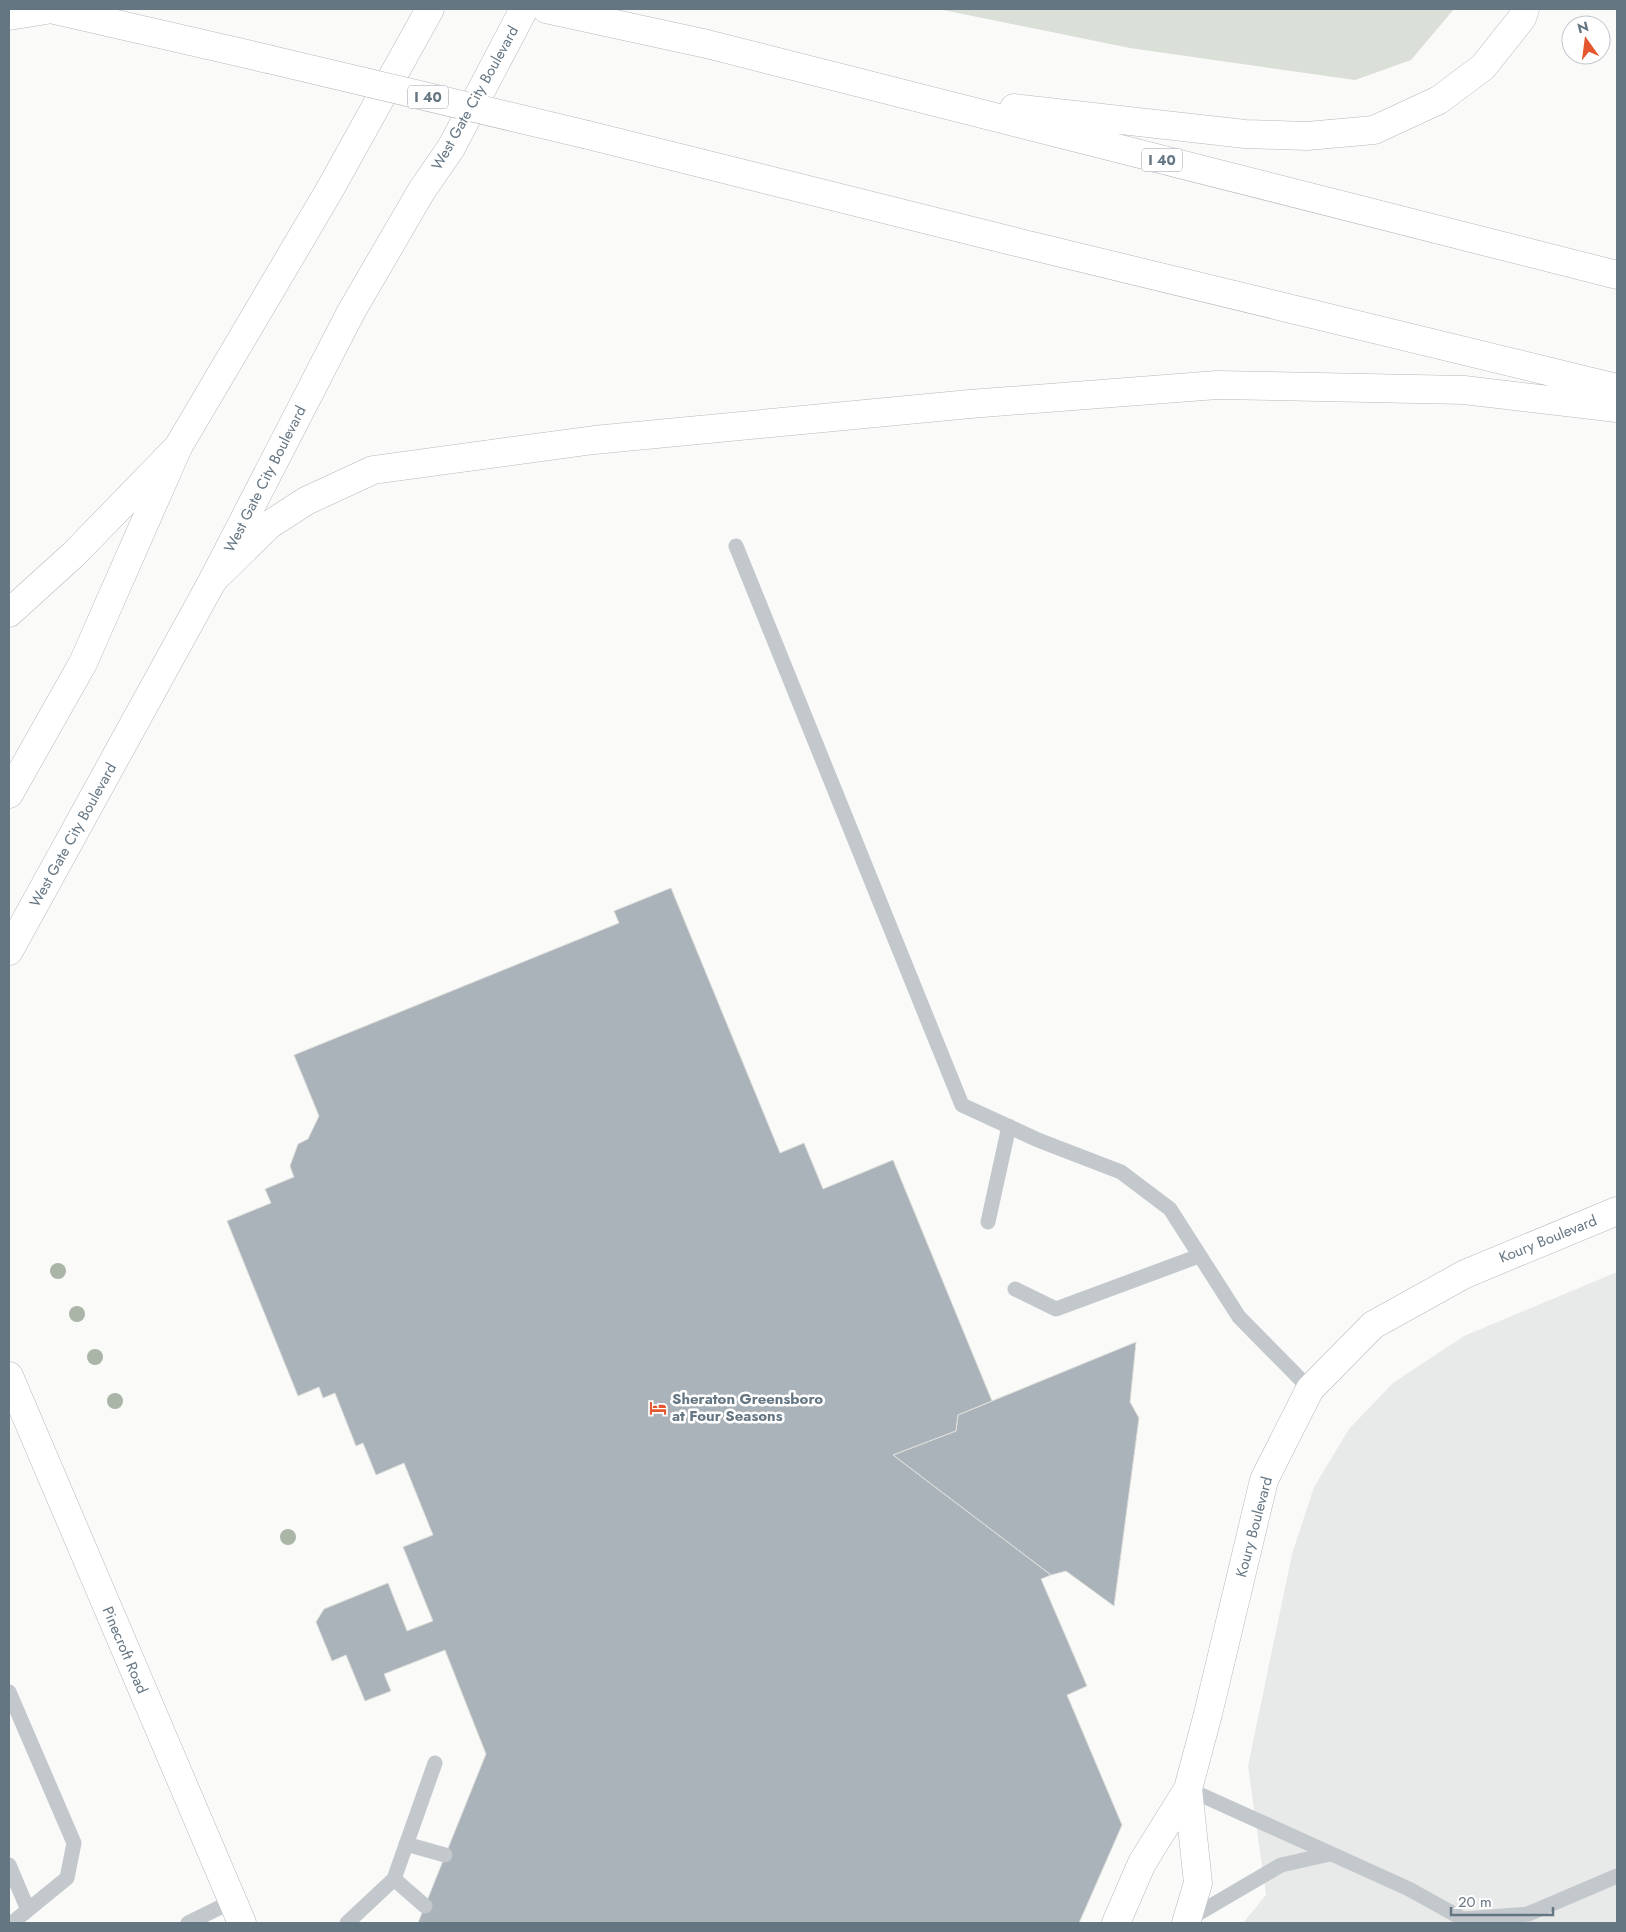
<svg xmlns="http://www.w3.org/2000/svg" width="1626" height="1932" viewBox="0 0 1626 1932" font-family="Jost,sans-serif">
<style>
.built{fill:#e8e9e9}
.green{fill:#dadfd7}
.building{fill:#aab3b9;stroke:#dcdcda}
.lines{fill:none;stroke-linecap:round;stroke-linejoin:round}
.secondary-casing{stroke:#b3babf;stroke-width:29}
.primary-casing{stroke:#b5babe;stroke-width:29}
.highway-casing{stroke:#b4b9bd;stroke-width:29}
.lane{stroke:#c3c8cc;stroke-width:15}
.secondary{stroke:#fff;stroke-width:28}
.primary{stroke:#fff;stroke-width:28}
.highway{stroke:#fff;stroke-width:28}
.highway-bridge-casing{stroke:#b4b9bd;stroke-width:29;stroke-linecap:butt}
.highway-bridge{stroke:#fff;stroke-width:28}
.tree{fill:#aab4a7}
.labels{text-anchor:middle;stroke-width:5;stroke-linejoin:round;paint-order:stroke}
.shield{fill:#fff;stroke:#939fa8;stroke-width:1}
.shield-label{font-size:14px;font-weight:bold;fill:#657683}
.street-label{font-size:15px;fill:#657683;stroke:#fff}
.poi-label{font-size:15px;font-weight:bold;fill:#657683;stroke:#fff;text-anchor:start}
</style>
<rect width="100%" height="100%" fill="#fafaf8"/>
<path class="built" d="M 1617,1272 L 1617,1923 L 1243,1923 L 1266,1895 L 1248,1766 L 1292,1554 L 1314,1487 L 1349,1429 L 1393,1383 L 1464,1336 Z"/>
<path class="green" d="M 938,9 L 1454,9 L 1411,60 L 1355,80 L 1130,48 Z"/>
<path class="building" d="M 671,888 L 780,1153 L 804,1143 L 823,1189 L 893,1160 L 992,1401 L 958,1415 L 956,1431 L 893,1455 L 1051,1575 L 1041,1579 L 1087,1686 L 1067,1695 L 1122,1825 L 1079,1923 L 418,1923 L 486,1754 L 445,1650 L 384,1674 L 391,1691 L 365,1701 L 346,1655 L 332,1661 L 316,1622 L 324,1609 L 388,1583 L 407,1631 L 433,1621 L 403,1547 L 433,1535 L 404,1463 L 376,1475 L 363,1443 L 356,1446 L 335,1393 L 323,1398 L 319,1387 L 298,1396 L 227,1221 L 271,1203 L 265,1189 L 294,1177 L 290,1166 L 298,1144 L 308,1139 L 319,1116 L 294,1055 L 619,923 L 614,911 Z
M 1136,1342 L 1130,1402 L 1139,1418 L 1114,1606 L 1066,1571 L 1051,1575 L 893,1455 L 956,1431 L 958,1415 Z"/>
<g class="lines">
<g class="secondary-casing">
<path id="secondary" d="M 9,1376 L 242,1923
M 1116,1923 L 1142,1863 L 1188,1789 L 1208,1714 L 1264,1480 L 1310,1389 L 1373,1325 L 1465,1274 L 1617,1211
M 1186,1923 L 1198,1883 L 1188,1789"/>
</g>
<g class="primary-casing">
<path id="primary" d="M 9,794 L 83,663 L 178,447 L 329,191 L 430,9
M 9,951 L 213,580 L 351,312 L 422,190 L 451,148 L 524,9
M 9,1387 L 15,1390"/>
</g>
<g class="highway-casing">
<path id="highway" d="M 51,9 L 268,59
M 546,9 L 707,44 L 1617,275
M 9,16 L 52,9
M 1014,108 L 1245,134 L 1307,136 L 1374,130 L 1439,100 L 1483,67 L 1522,18 L 1525,9
M 588,135 L 1020,243 L 1617,388
M 213,580 L 269,525 L 306,501 L 373,470 L 594,440 L 970,404 L 1217,385 L 1464,390 L 1617,408
M 9,613 L 74,554 L 178,447"/>
</g>
<path class="lane" d="M 736,546 L 962,1105 L 1038,1140 L 1121,1172 L 1170,1209 L 1239,1317 L 1310,1389
M 988,1222 L 1009,1126
M 1015,1289 L 1056,1309 L 1199,1256
M 9,1692 L 74,1843 L 67,1878 L 12,1923
M 1188,1789 L 1409,1889 L 1463,1919 L 1528,1914 L 1617,1876
M 406,1844 L 445,1855
M 9,1865 L 28,1910
M 394,1879 L 425,1906
M 1187,1920 L 1281,1865 L 1330,1854
M 188,1923 L 233,1901
M 347,1923 L 394,1879 L 435,1763"/>
<use href="#secondary" class="secondary"/>
<use href="#primary" class="primary"/>
<use href="#highway" class="highway"/>
<g class="highway-bridge-casing">
<path id="highway-bridge" d="M 268,59 L 588,135"/>
</g>
<use href="#highway-bridge" class="highway-bridge"/>
</g>
<g class="tree">
<circle cx="58" cy="1271" r="8"/>
<circle cx="77" cy="1314" r="8"/>
<circle cx="95" cy="1357" r="8"/>
<circle cx="115" cy="1401" r="8"/>
<circle cx="288" cy="1537" r="8"/>
</g>
<defs>
<g id="hotel-bare" transform="scale(1.35)"><path d="M-6-4.5h1.5V1H6V5H4.5V3h-9V5H-6ZM-4 0a1.8 1.8 0 1 1 3.6 0ZM.5 0V-2.5h3Q6-2.5 6 0Z" fill="#e4572e" stroke="#fff" stroke-width="2.5" paint-order="stroke"/></g>
</defs>
<g fill-rule="evenodd">
<use href="#hotel-bare" x="658" y="1408"/>
</g>
<g class="labels">
<g class="shield">
<rect x="408" y="85.5" width="40" height="23" rx="4"/>
<rect x="1142" y="148.5" width="40" height="23" rx="4"/>
</g>
<g class="shield-label">
<text x="428" y="102">I 40</text>
<text x="1162" y="165">I 40</text>
</g>
<g class="street-label">
<text transform="translate(475 98) rotate(-61)" y="5">West Gate City Boulevard</text>
<text transform="translate(265 479) rotate(-63)" y="5">West Gate City Boulevard</text>
<text transform="translate(73 835) rotate(-61)" y="5">West Gate City Boulevard</text>
<text transform="translate(1548 1239) rotate(-22)" y="5">Koury Boulevard</text>
<text transform="translate(1254 1527) rotate(-75)" y="5">Koury Boulevard</text>
<text transform="translate(125 1650) rotate(67)" y="5">Pinecroft Road</text>
</g>
<g class="poi-label">
<text x="672" y="1404">Sheraton Greensboro<tspan x="672" dy="17">at Four Seasons</tspan></text>
</g>
</g>
<rect width="1626" height="1932" fill="none" stroke="#657683" stroke-width="20"/>
<g transform="translate(1586 40) rotate(346)"><circle r="24" fill="#ffffff" stroke="#c1c8cd"/>
<path d="M0-4L9 19L0 12L-9 19Z" fill="#e4572e"/>
<text y="-8" font-size="14" font-weight="bold" text-anchor="middle" fill="#657683">N</text>
</g>
<path d="M1451 1907v8h102v-8" fill="none" stroke="#657683" stroke-width="2.5"/>
<text x="1458" y="1907" font-size="15" fill="#657683" stroke="#ffffff" stroke-width="4" paint-order="stroke">20 m</text>
</svg>
